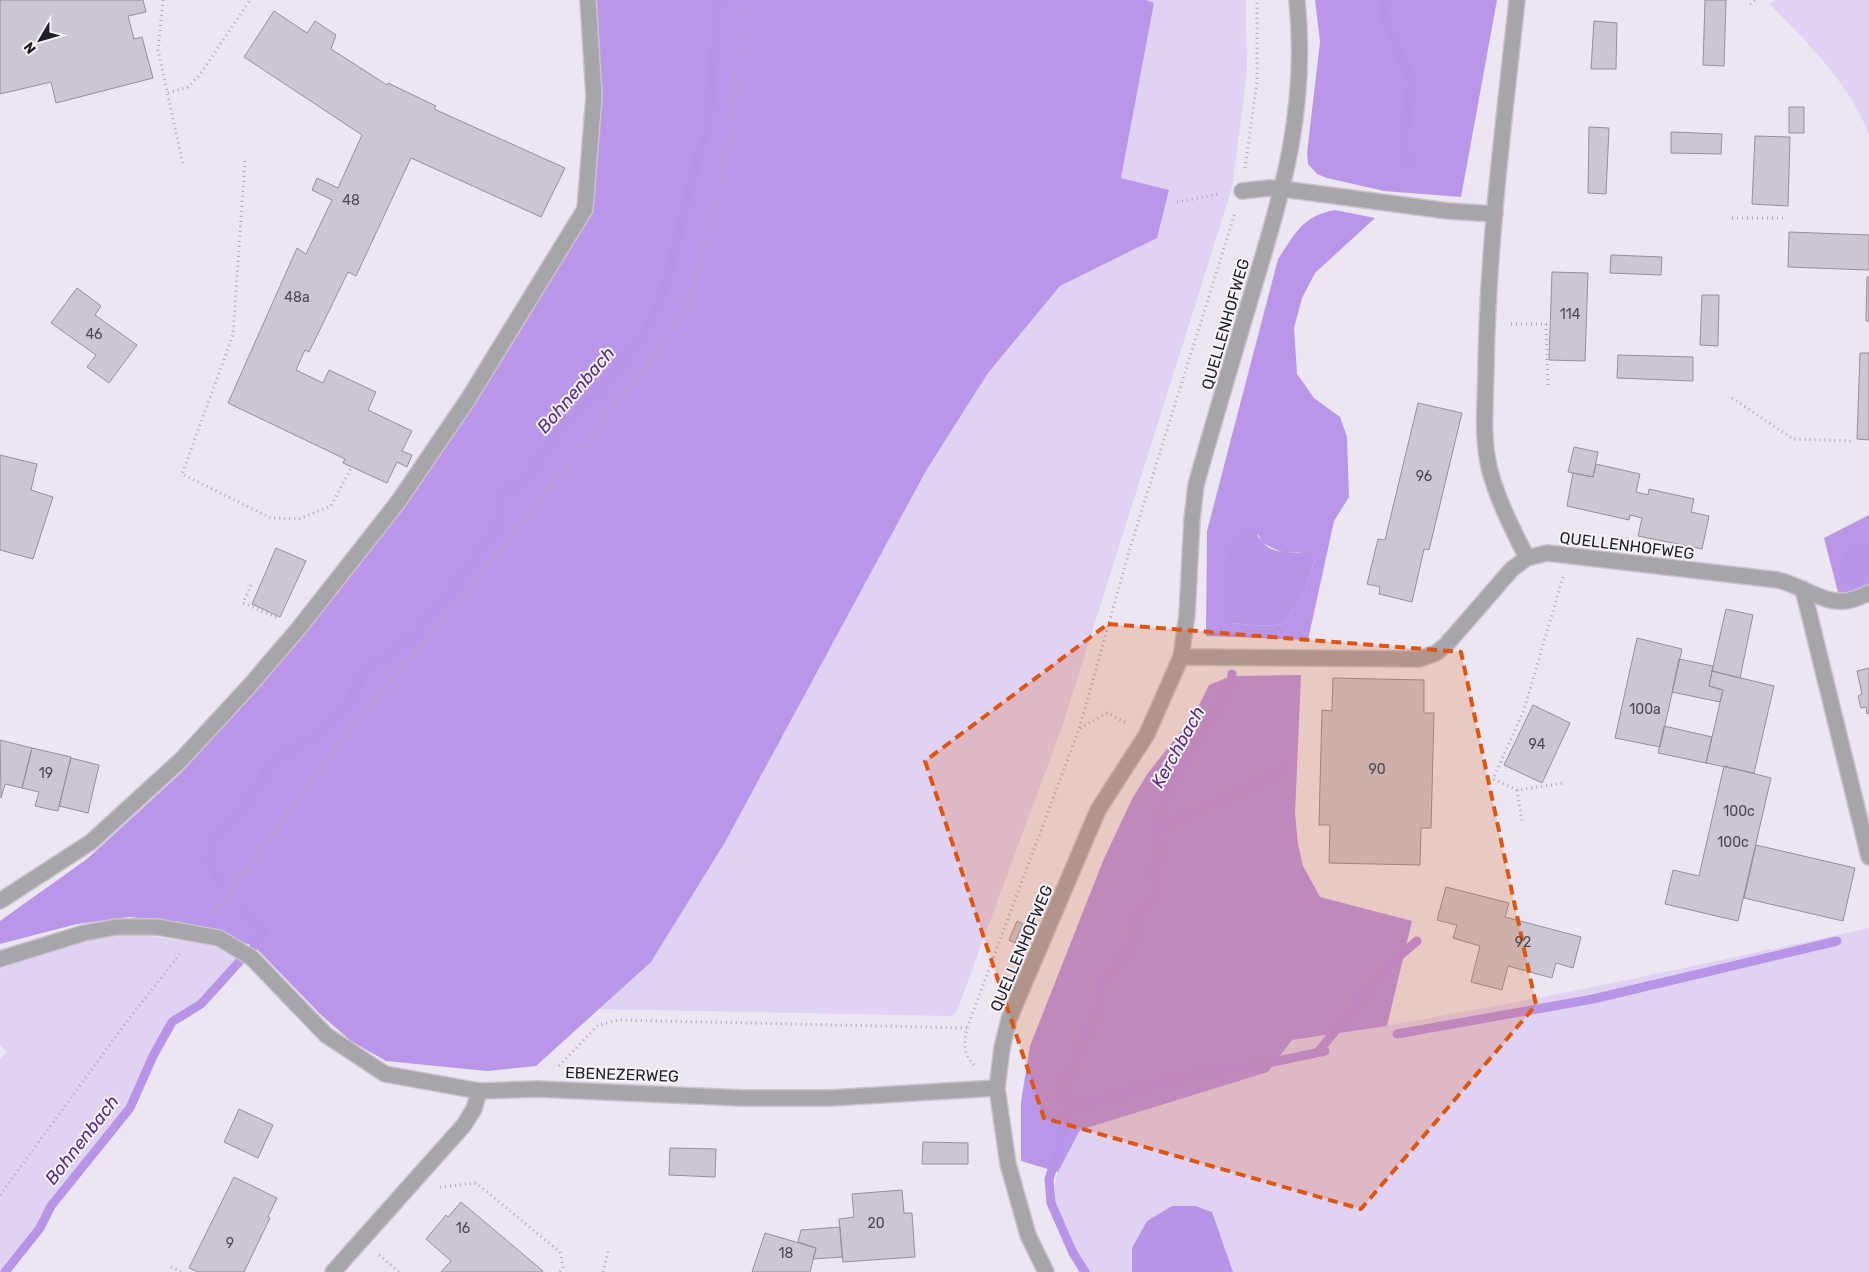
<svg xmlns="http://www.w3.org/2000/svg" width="1869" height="1272" viewBox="0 0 1869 1272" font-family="Rubik,sans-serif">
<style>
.green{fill:#dfd2f3}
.forest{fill:#ba96e8;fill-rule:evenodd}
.water{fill:#b894e6}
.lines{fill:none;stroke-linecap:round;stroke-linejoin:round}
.stream{stroke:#b894e6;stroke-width:9}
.building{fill:#cbc6d1;stroke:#94909b}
.minor-casing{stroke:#c7c2cd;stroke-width:18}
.path{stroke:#ada9b2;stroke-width:3;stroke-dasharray:1 4;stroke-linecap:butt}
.minor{stroke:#a7a5aa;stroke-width:15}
.marked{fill:#de560d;fill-opacity:0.2;stroke:#de560d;stroke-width:4;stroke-dasharray:10 6;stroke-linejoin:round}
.labels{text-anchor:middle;stroke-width:4;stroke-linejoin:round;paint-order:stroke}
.number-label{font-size:14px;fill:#4c494e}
.street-label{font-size:16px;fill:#211f23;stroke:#f8f4fd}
.water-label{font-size:18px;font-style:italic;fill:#592887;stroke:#f8f4fd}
</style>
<rect width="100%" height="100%" fill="#ebe6f2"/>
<path class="green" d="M 1146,0 L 1246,0 L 1247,72 L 1232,188 L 1063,724 L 957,1011 L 952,1016 L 598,1009 L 651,962 L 724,844 L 927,469 L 988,373 L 1060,286 L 1157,238 L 1121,178 L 1154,3 Z
M 1776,0 L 1869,0 L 1869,135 C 1852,87 1805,39 1769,4 Z
M 1869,928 L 1869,1272 L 1081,1272 C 1066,1243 1046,1205 1058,1172 C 1063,1158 1073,1144 1079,1130 L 1268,1072 L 1292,1040 C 1486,1012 1677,970 1869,928 Z
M 129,933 L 214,946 L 240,961 L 201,1004 L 172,1022 L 153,1056 L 130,1108 L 51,1206 L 40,1228 L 5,1272 L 0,1272 L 0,1059 L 7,1052 L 0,1045 L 0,969 L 72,944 Z"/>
<path class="forest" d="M 597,0 L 1146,0 L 1154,3 L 1121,178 L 1169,190 L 1157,238 L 1060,286 L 988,373 L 927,469 L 724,844 L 651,962 L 536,1066 L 487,1071 L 386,1061 L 351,1041 L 321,1015 L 254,946 L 181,922 L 129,917 L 77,924 L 0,944 L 0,921 L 87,859 L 183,771 L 257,690 L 265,667 L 376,519 L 567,238 L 592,168 L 600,107 Z
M 1315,0 L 1497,0 L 1461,197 L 1384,191 L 1327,178 L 1317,174 L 1308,164 L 1307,153 L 1320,42 Z
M 1335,210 L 1375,218 L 1315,273 L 1302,298 L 1294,328 L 1297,374 L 1314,398 L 1340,417 L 1347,437 L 1349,497 L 1334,521 L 1308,640 L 1206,636 L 1207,531 L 1278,259 C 1296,233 1302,216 1335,210 ZM 1258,534 L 1262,543 L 1284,553 L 1300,552 L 1315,559 L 1305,592 L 1284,624 L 1264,626 L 1231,623 Z
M 1869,515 L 1869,584 L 1839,596 L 1824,538 Z
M 1301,675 L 1295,814 L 1298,844 L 1303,866 L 1320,897 L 1412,921 L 1387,1026 L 1292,1040 L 1268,1072 L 1080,1130 L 1058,1172 L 1021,1161 L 1021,1102 L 1030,1046 L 1103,861 L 1132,799 L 1148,773 L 1194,715 L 1209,685 L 1231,676 Z"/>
<path class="water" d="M 1249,528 C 1256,532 1257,536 1262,542 C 1274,556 1295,552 1311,552 L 1315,559 L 1305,592 L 1284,624 L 1264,626 L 1230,623 L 1224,615 L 1225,572 L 1230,546 Z
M 1856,541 L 1869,545 L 1869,577 L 1858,582 L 1845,582 L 1839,574 C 1842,559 1845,551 1856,541 Z
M 1172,1206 L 1195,1206 L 1212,1212 L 1233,1272 L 1132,1272 L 1132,1248 L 1147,1221 Z"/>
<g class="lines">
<path class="stream" d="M 1386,0 L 1384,16 L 1411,81 L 1405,136 L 1406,165
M 1156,831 L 1284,770
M 222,884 L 210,864 L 212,838 L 237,817 L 268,769 L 279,757 L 314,737 L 343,711 L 367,669 L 418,632 L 424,616 L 443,602 L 499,524 L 500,495 L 524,482 L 564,423 L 604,388 L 650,324 L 665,287 L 699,152 L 708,131 L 718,0
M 242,910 L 262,926 L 263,934 L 254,946
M 1397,1034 L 1593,999 L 1837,941
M 1318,1052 L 1391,963 L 1417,941
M 1068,1106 L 1104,1099 L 1207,1070 L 1244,1068 L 1325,1051
M 5,1272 L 40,1228 L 51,1206 L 130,1108 L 153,1056 L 172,1022 L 201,1004 L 240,961
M 1085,1272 L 1073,1253 L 1051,1203 L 1049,1179 L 1059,1149 L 1068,1106 L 1063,1093 L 1063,1078 L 1072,1075 L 1079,1048 L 1099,1012 L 1099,990 L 1102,982 L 1108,978 L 1115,966 L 1127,953 L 1135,938 L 1135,917 L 1153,899 L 1157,891 L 1153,871 L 1159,855 L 1156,831 L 1171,784 L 1232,684 L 1232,674"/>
</g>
<path class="building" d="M 0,0 L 143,0 L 146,12 L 128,16 L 134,39 L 142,37 L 153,78 L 56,103 L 51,82 L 0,94 Z
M 1705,0 L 1726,0 L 1724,66 L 1703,65 Z
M 274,11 L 307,33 L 315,21 L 336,35 L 331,49 L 387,85 L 388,83 L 436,106 L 434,109 L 565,168 L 541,217 L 411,158 L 356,276 L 348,272 L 309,352 L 305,350 L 296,370 L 323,383 L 329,370 L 376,392 L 368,410 L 412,431 L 402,451 L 412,455 L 407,467 L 397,462 L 387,483 L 343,463 L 345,459 L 228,403 L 297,248 L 306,254 L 332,200 L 312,190 L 317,178 L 338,188 L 362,135 L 244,57 Z
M 1594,21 L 1617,23 L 1616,69 L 1591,69 Z
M 1789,107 L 1804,107 L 1804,133 L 1789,133 Z
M 1589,127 L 1609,128 L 1606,194 L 1588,193 Z
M 1671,132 L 1722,134 L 1721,154 L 1671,153 Z
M 1755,136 L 1790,137 L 1788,206 L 1752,204 Z
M 1789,232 L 1869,235 L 1869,270 L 1788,267 Z
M 1611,255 L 1662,257 L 1661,275 L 1610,273 Z
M 1552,272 L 1588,273 L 1585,361 L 1549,360 Z
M 1867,277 L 1869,277 L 1869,321 L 1866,321 Z
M 77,288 L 101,306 L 95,315 L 137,345 L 109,383 L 87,367 L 96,355 L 51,323 Z
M 1702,295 L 1719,295 L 1718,346 L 1700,345 Z
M 1860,353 L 1869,353 L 1869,440 L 1857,439 Z
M 1618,355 L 1693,357 L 1693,381 L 1617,378 Z
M 1418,403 L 1462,413 L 1429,550 L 1424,549 L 1412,602 L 1379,594 L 1380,587 L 1367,584 L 1378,539 L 1385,540 Z
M 1574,447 L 1598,452 L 1593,477 L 1568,472 Z
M 0,455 L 37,464 L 31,490 L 53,497 L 33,559 L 0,550 Z
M 1596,464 L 1640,474 L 1636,492 L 1648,495 L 1649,489 L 1694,499 L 1691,512 L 1709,516 L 1702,549 L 1638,536 L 1642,518 L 1630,515 L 1629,520 L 1567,506 L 1573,473 L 1593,477 Z
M 276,548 L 306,561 L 280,617 L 252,604 Z
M 1726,609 L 1753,615 L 1740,678 L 1712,671 Z
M 1637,638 L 1682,649 L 1660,747 L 1615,738 Z
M 1679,659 L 1713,666 L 1709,686 L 1723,690 L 1720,702 L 1672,692 Z
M 1869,668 L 1869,713 L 1867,714 L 1866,707 L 1861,708 L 1858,696 L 1862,694 L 1857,671 Z
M 1712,671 L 1774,686 L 1754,773 L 1706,763 L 1723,690 L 1709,686 Z
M 1333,678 L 1424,680 L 1424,713 L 1434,713 L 1431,828 L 1421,828 L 1420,865 L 1329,863 L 1330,825 L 1319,825 L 1322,710 L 1332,711 Z
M 1533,705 L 1570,723 L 1542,783 L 1504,765 Z
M 1664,726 L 1712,737 L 1706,763 L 1658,753 Z
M 0,740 L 32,748 L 22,788 L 5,784 L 1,798 Z
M 32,748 L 71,757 L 58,811 L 35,806 L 39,792 L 22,788 Z
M 71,758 L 99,765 L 88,813 L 59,806 Z
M 1724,766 L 1771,778 L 1738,921 L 1665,904 L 1673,870 L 1699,876 Z
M 1756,845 L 1855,868 L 1843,921 L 1744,898 Z
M 1446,887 L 1509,903 L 1505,917 L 1581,937 L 1573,968 L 1556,963 L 1552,978 L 1508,966 L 1502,990 L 1471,982 L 1480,946 L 1453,938 L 1457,925 L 1437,920 Z
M 1017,921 L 1023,924 L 1015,943 L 1009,940 Z
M 239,1109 L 273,1125 L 258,1158 L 224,1142 Z
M 923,1142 L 968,1143 L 968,1164 L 922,1164 Z
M 670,1148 L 716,1149 L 715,1177 L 669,1175 Z
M 234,1177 L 277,1198 L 268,1217 L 270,1218 L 244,1272 L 198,1272 L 189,1268 Z
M 902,1190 L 904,1213 L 912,1213 L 915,1257 L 843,1262 L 839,1219 L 854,1217 L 852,1194 Z
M 461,1202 L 543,1271 L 542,1272 L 441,1272 L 451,1261 L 426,1239 L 446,1215 L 448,1217 Z
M 840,1227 L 842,1257 L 813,1259 L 816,1248 L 798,1242 L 801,1230 Z
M 765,1233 L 816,1248 L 810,1272 L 752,1272 Z"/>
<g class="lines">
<g class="minor-casing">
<path id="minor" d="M 1517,0 C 1504,121 1488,243 1486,366 C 1486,401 1481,436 1490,471 C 1498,501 1513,530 1527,558
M 1242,191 L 1269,188 L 1283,189 L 1448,211 L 1495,214
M 1803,589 L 1869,857
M 1181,657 L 1419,659 L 1436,653 L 1446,645 L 1512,569 L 1527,558 L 1547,553 L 1778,580 C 1800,585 1824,604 1846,601 C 1854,600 1862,596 1869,593
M 0,901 L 91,842 L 181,760 L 252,683 L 299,628 L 398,502 L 467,401 L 585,209 L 594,96 L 588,0
M 0,959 L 84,933 L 116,927 L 157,927 L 219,938 L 252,958 L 326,1035 L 385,1074 L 479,1091 L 537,1089 L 742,1098 L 830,1098 L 997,1088
M 333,1272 L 464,1125 L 474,1109 L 479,1091
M 1046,1272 L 1028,1235 L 1008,1164 L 997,1088 L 1002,1048 L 1009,1019 L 1098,810 L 1147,734 L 1181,657 L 1187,615 L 1192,519 L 1196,485 C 1214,421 1233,357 1252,293 C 1283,190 1308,109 1297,0"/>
</g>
<path class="path" d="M 163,0 L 158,50 L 183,164
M 1750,4 L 1755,0
M 168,93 L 188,87 L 199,76 L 250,0
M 245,161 L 233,335 L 182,474 L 271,518 L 299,519 L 331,506 L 351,468
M 1245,168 L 1257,81 L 1257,0
M 1177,202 L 1219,194
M 1732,218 L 1785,218
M 1511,324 L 1550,324
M 1546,324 L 1548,389
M 1732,398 L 1793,439 L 1853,441
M 1563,577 L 1524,710 L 1493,779 L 1517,790 L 1564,783
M 251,585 L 243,603 L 278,618
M 1080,728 L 1107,713 L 1127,723
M 1517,790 L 1522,821
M 212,914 L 232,891 L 354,723 L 449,614 L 540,502 L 653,356 L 687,308 L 704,249 L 732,129 L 743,0
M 974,1065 C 963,1054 964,1042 967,1028 L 1079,729 L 1130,548 L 1235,213
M 559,1066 L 598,1025 L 618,1020 L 967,1028
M 440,1187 L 476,1183 L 560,1252 L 563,1268 L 559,1272
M 0,1195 L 128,1020 L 180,954
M 379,1255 L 399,1272
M 171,1267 L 182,1272
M 603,1272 L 609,1248"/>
<use href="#minor" class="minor"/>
</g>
<path class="marked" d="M 1108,624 L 1461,652 L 1536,1005 L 1361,1209 L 1044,1118 L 925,761 Z"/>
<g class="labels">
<g class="number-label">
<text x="351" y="205">48</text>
<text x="297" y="302">48a</text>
<text x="1570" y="319">114</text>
<text x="94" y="339">46</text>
<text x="1424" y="481">96</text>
<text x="1645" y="714">100a</text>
<text x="1537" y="749">94</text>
<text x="1377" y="774">90</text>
<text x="46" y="778">19</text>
<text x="1739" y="816">100c</text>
<text x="1733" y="847">100c</text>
<text x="1523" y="947">92</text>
<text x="876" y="1228">20</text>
<text x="463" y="1233">16</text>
<text x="230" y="1248">9</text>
<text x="786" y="1258">18</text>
</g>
<g class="street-label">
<text transform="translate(1225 324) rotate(-74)" y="6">QUELLENHOFWEG</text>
<text transform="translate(1627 545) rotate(7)" y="6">QUELLENHOFWEG</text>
<text transform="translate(1021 948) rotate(-67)" y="6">QUELLENHOFWEG</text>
<text transform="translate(622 1074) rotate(2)" y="6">EBENEZERWEG</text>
</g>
<g class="water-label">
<text transform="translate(576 390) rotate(-49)" y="6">Bohnenbach</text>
<text transform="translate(1178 747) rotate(-61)" y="6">Kerchbach</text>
<text transform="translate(82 1140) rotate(-52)" y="6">Bohnenbach</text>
</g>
</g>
<g transform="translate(40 40) rotate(232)" stroke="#f8f4fd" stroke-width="4" paint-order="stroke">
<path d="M0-4L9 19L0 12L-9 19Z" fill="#211f23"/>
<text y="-8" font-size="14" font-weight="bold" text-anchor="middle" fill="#211f23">N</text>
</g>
</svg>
